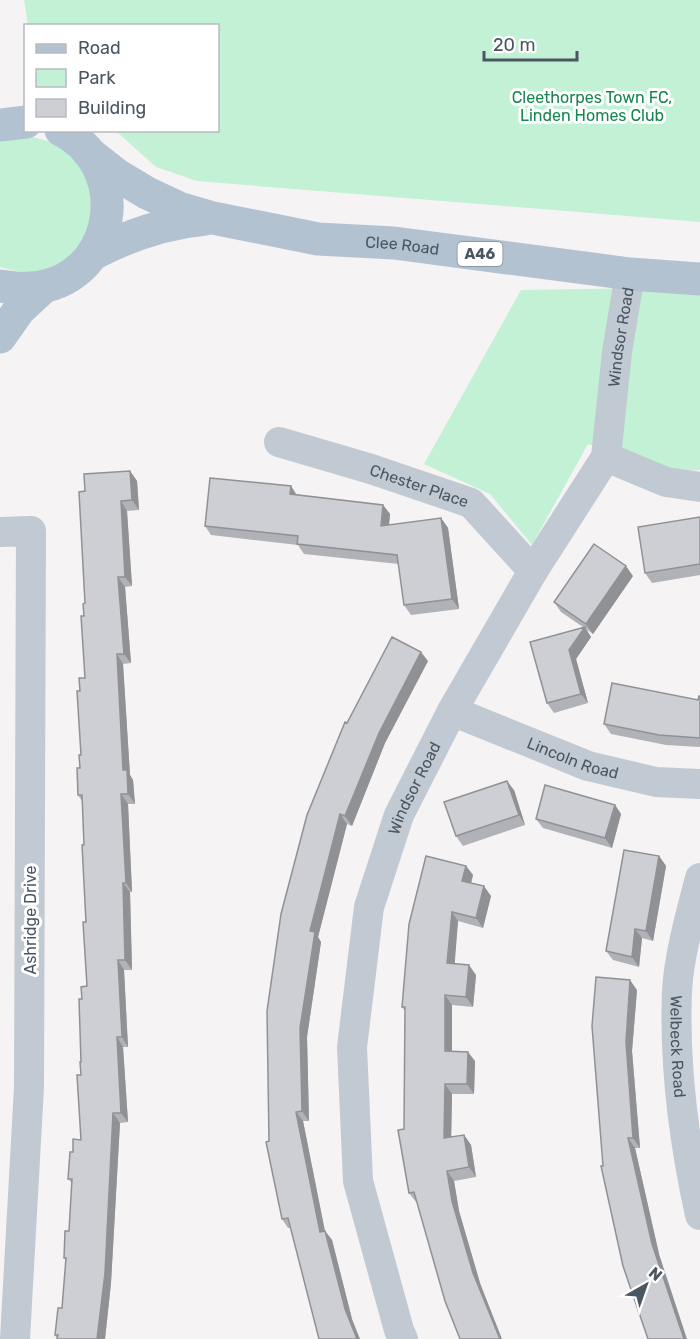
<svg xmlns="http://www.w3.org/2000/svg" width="700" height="1339" viewBox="0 0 700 1339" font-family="Rubik,sans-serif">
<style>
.green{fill:#c3f1d5}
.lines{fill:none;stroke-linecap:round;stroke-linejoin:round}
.minor{stroke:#c1cad2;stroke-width:30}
.primary{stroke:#b3c2d1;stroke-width:33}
.wall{fill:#b0b2b7}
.shaded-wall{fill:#909195}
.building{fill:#cdcfd5;stroke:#909195;stroke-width:1.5}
.labels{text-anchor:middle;stroke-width:6;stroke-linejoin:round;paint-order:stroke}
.shield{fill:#fff;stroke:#808990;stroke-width:1.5}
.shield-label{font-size:15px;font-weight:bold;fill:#4a5661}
.park-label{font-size:16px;fill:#17864f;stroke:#fff}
.street-label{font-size:16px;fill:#4a5661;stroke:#fff}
</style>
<rect width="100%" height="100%" fill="#f5f3f3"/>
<path class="green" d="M 24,0 L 700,0 L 700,222 L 197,181 L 156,167 L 116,131 L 218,130 L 218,26 L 28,25 Z
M 32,137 C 39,139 47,140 54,143 C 65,148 74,158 81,168 C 106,205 86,260 41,271 C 27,274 13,271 0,267 L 0,142 L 8,138 Z
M 649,288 L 700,293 L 700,470 L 665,471 L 588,444 L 532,545 L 490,494 L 424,464 L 521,290 Z"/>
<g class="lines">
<g class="minor">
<path id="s1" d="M 279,442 L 371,469 L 471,503 L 533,571"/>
<path d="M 606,457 L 666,482 L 700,487"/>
<path d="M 0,532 L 31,531 L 29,1087 L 15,1339"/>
<path id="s2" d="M 452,711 L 588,766 L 656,782 L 700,784"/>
<path id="s3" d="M 700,878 C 691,913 679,955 677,991 C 674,1065 684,1142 700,1215"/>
<path id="s4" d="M 403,1339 L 399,1330 L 358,1181 L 352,1047 L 369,907 L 399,815 L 452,711 L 533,571 L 606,457 L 617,352 L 630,274"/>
</g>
<g class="primary">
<path d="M 0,125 L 26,122"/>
<path id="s5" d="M 89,153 L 117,175 L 147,193 L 179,208 L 213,218 L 318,239 L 394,243 L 630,274 L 700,279"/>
<path d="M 93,254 C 129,235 164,223 205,219"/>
<path d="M 0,286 C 15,288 30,290 46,286 C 120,267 129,164 61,130"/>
<path d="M 0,337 L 19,310 L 45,286"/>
</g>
</g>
<path class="wall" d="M 130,471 L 137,481 L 139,510 L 127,511 L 132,586 L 125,587 L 131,663 L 123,664 L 130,775 L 133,780 L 135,804 L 128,804 L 132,892 L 130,892 L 132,970 L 124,970 L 128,1047 L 123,1047 L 128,1122 L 120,1123 L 111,1283 L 105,1339 L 57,1339 L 55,1335 L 62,1308 L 66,1261 L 64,1258 L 69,1231 L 72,1183 L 68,1179 L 73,1152 L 81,1140 L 81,1075 L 82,999 L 87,986 L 84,845 L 82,801 L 78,795 L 81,755 L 80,691 L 85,678 L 84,616 L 85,603 L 85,491 Z
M 291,486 L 297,495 L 383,505 L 390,514 L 389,525 L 441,518 L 448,528 L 459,609 L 411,615 L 404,605 L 399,564 L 304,554 L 298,545 L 211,535 L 205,526 Z
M 700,517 L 700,575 L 652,583 L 645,573 Z
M 633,576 L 593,634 L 586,629 L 591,637 L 576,659 L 588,703 L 554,713 L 547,703 L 583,627 L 561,612 L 554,602 Z
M 428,661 L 385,743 L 352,826 L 347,824 L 318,937 L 321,942 L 307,1037 L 309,1121 L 303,1121 L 325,1231 L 332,1240 L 352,1319 L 290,1228 L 288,1228 L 282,1219 L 269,1141 L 347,723 Z
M 700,696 L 700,747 L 666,745 L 611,734 L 604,724 L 698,700 Z
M 514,790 L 525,825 L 463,846 L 456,836 Z
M 615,805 L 621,814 L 612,848 L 543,828 L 536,819 Z
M 659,856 L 666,866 L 653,941 L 642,938 L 639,967 L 613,960 L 606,951 Z
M 466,866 L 473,875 L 471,883 L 491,896 L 483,928 L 458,921 L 454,964 L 476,975 L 473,1007 L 452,1005 L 452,1051 L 475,1061 L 474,1094 L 452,1094 L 451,1137 L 464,1135 L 471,1145 L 476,1177 L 454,1181 L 459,1211 L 480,1283 L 409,1193 L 404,1129 L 405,1011 L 402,1007 Z
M 637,990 L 632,1051 L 640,1148 L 635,1148 L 659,1254 L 603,1166 Z"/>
<path class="shaded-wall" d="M 130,471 L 137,481 L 139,510 L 132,500 Z
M 291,486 L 297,496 L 290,494 Z
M 121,501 L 127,511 L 132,586 L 125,577 Z
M 383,505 L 390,514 L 388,536 L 381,526 Z
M 441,518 L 448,528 L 459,609 L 452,599 Z
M 626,566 L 633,576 L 593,634 L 586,624 Z
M 118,577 L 125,587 L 131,663 L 124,654 Z
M 585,627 L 591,637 L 576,659 L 588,703 L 581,694 L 569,650 Z
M 421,652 L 428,661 L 385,743 L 352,826 L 345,816 L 379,733 Z
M 117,654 L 123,664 L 130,775 L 133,780 L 135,804 L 128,794 L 123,770 Z
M 507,781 L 514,790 L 525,825 L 519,815 Z
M 121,794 L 128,804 L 132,892 L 126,883 Z
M 615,805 L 621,814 L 612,848 L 605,838 Z
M 340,814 L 347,824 L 318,937 L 321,942 L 307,1037 L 309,1121 L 302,1111 L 300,1028 L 310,931 Z
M 659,856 L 666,866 L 653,941 L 646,931 Z
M 466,866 L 473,875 L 469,891 L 462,881 Z
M 123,883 L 130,892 L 132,970 L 125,960 Z
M 484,886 L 491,896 L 483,928 L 476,918 Z
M 452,912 L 458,921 L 454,973 L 447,963 Z
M 635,929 L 642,938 L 639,967 L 632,957 Z
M 118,960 L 124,970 L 128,1047 L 122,1037 Z
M 469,965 L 476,975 L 473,1007 L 466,997 Z
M 630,980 L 637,990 L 632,1051 L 640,1148 L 633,1138 L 626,1042 Z
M 445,995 L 452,1005 L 452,1061 L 445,1051 Z
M 117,1037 L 123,1047 L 128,1122 L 121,1113 Z
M 468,1052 L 475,1061 L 474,1094 L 467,1084 Z
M 445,1084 L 452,1094 L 451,1148 L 444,1138 Z
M 296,1112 L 303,1121 L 327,1242 L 320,1232 Z
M 113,1113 L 120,1123 L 111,1283 L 105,1339 L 97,1339 Z
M 464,1135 L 471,1145 L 476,1177 L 469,1167 Z
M 628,1138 L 635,1148 L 659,1254 L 687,1339 L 684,1339 L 652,1244 Z
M 447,1171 L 454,1181 L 459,1211 L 480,1283 L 502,1339 L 500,1339 L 473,1273 L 452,1201 Z
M 325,1231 L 332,1240 L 352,1319 L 360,1339 L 357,1339 L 345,1309 Z"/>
<path class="building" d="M 130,471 L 132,500 L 121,501 L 125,577 L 118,577 L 124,654 L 117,654 L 123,770 L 127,770 L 128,794 L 121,794 L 126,883 L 123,883 L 125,960 L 118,960 L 122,1037 L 117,1037 L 121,1113 L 113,1113 L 105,1273 L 97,1339 L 57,1339 L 58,1335 L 55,1335 L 58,1308 L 62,1308 L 66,1258 L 64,1258 L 65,1231 L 69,1231 L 72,1179 L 68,1179 L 70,1152 L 73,1152 L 73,1139 L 81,1140 L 77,1075 L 81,1075 L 80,1062 L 81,1062 L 79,999 L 82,999 L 81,987 L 87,986 L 83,922 L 86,922 L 82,845 L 84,845 L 82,795 L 78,795 L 77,768 L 80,768 L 79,755 L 81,755 L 77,691 L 80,691 L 79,678 L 85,678 L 81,616 L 84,616 L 83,604 L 85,603 L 79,492 L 85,491 L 84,474 Z
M 210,478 L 291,486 L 290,494 L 383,505 L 381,526 L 441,518 L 452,599 L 404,605 L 397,555 L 297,544 L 298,536 L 205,526 Z
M 700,517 L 700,564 L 645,573 L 638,527 Z
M 594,544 L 626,566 L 586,624 L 554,602 Z
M 585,627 L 569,650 L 581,694 L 547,703 L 530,642 Z
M 392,637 L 421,652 L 379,733 L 345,816 L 340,814 L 310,931 L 315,932 L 300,1028 L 302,1111 L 296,1112 L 320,1232 L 325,1231 L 345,1309 L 357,1339 L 319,1339 L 288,1218 L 282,1219 L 266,1142 L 269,1141 L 267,1011 L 281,914 L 307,815 L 345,722 L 347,723 Z
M 612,683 L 698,700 L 699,696 L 700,696 L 700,738 L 659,735 L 604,724 Z
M 507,781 L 519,815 L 456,836 L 444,802 Z
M 545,785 L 615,805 L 605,838 L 536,819 Z
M 624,850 L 659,856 L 646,931 L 635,929 L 632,957 L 606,951 Z
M 426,856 L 466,866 L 462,881 L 484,886 L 476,918 L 452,912 L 447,963 L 469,965 L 466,997 L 445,995 L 445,1051 L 468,1052 L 467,1084 L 445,1084 L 444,1138 L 464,1135 L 469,1167 L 447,1171 L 452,1201 L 473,1273 L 500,1339 L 460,1339 L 445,1301 L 414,1192 L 409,1193 L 398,1130 L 404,1129 L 405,1007 L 402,1007 L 409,924 Z
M 596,977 L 630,980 L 626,1042 L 633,1138 L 628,1138 L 652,1244 L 684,1339 L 648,1339 L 623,1266 L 601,1166 L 603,1166 L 592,1026 Z"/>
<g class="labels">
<rect class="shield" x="457.5" y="242" width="45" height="24" rx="4.5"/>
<g class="shield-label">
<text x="480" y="259">A46</text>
</g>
<g class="park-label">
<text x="592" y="103">Cleethorpes Town FC,<tspan x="592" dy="18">Linden Homes Club</tspan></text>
</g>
<g class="street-label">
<text dy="6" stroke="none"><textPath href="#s5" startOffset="333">Clee Road</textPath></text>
<text dy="6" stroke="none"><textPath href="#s4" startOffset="1071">Windsor Road</textPath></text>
<text dy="6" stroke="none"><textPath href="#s1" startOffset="147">Chester Place</textPath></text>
<text dy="6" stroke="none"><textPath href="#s2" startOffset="130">Lincoln Road</textPath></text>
<text dy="6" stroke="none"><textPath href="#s4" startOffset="567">Windsor Road</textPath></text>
<text transform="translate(30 920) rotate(-90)" y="6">Ashridge Drive</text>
<text dy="6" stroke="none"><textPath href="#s3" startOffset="171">Welbeck Road</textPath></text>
</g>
</g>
<rect x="24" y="24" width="195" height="108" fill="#ffffff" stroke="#b7bbc0" stroke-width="1.5"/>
<rect x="36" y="44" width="30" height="9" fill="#b3c2d1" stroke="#b7bbc0" stroke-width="1.5"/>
<text x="78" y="54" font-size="18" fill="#4a5661">Road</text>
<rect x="36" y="69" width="30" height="18" fill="#c3f1d5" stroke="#b7bbc0" stroke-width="1.5"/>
<text x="78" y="84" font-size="18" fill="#4a5661">Park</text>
<rect x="36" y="99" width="30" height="18" fill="#cdcfd5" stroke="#b7bbc0" stroke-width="1.5"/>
<text x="78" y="114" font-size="18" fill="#4a5661">Building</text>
<g transform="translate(646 1285) rotate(40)" stroke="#ffffff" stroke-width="4.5" paint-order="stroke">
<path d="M0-4.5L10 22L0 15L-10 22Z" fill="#4a5661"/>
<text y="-9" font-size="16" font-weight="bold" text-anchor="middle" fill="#4a5661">N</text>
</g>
<path d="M484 51v9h93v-9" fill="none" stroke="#4a5661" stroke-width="3"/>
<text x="493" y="51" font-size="18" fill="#4a5661" stroke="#ffffff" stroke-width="4.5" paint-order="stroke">20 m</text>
</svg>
